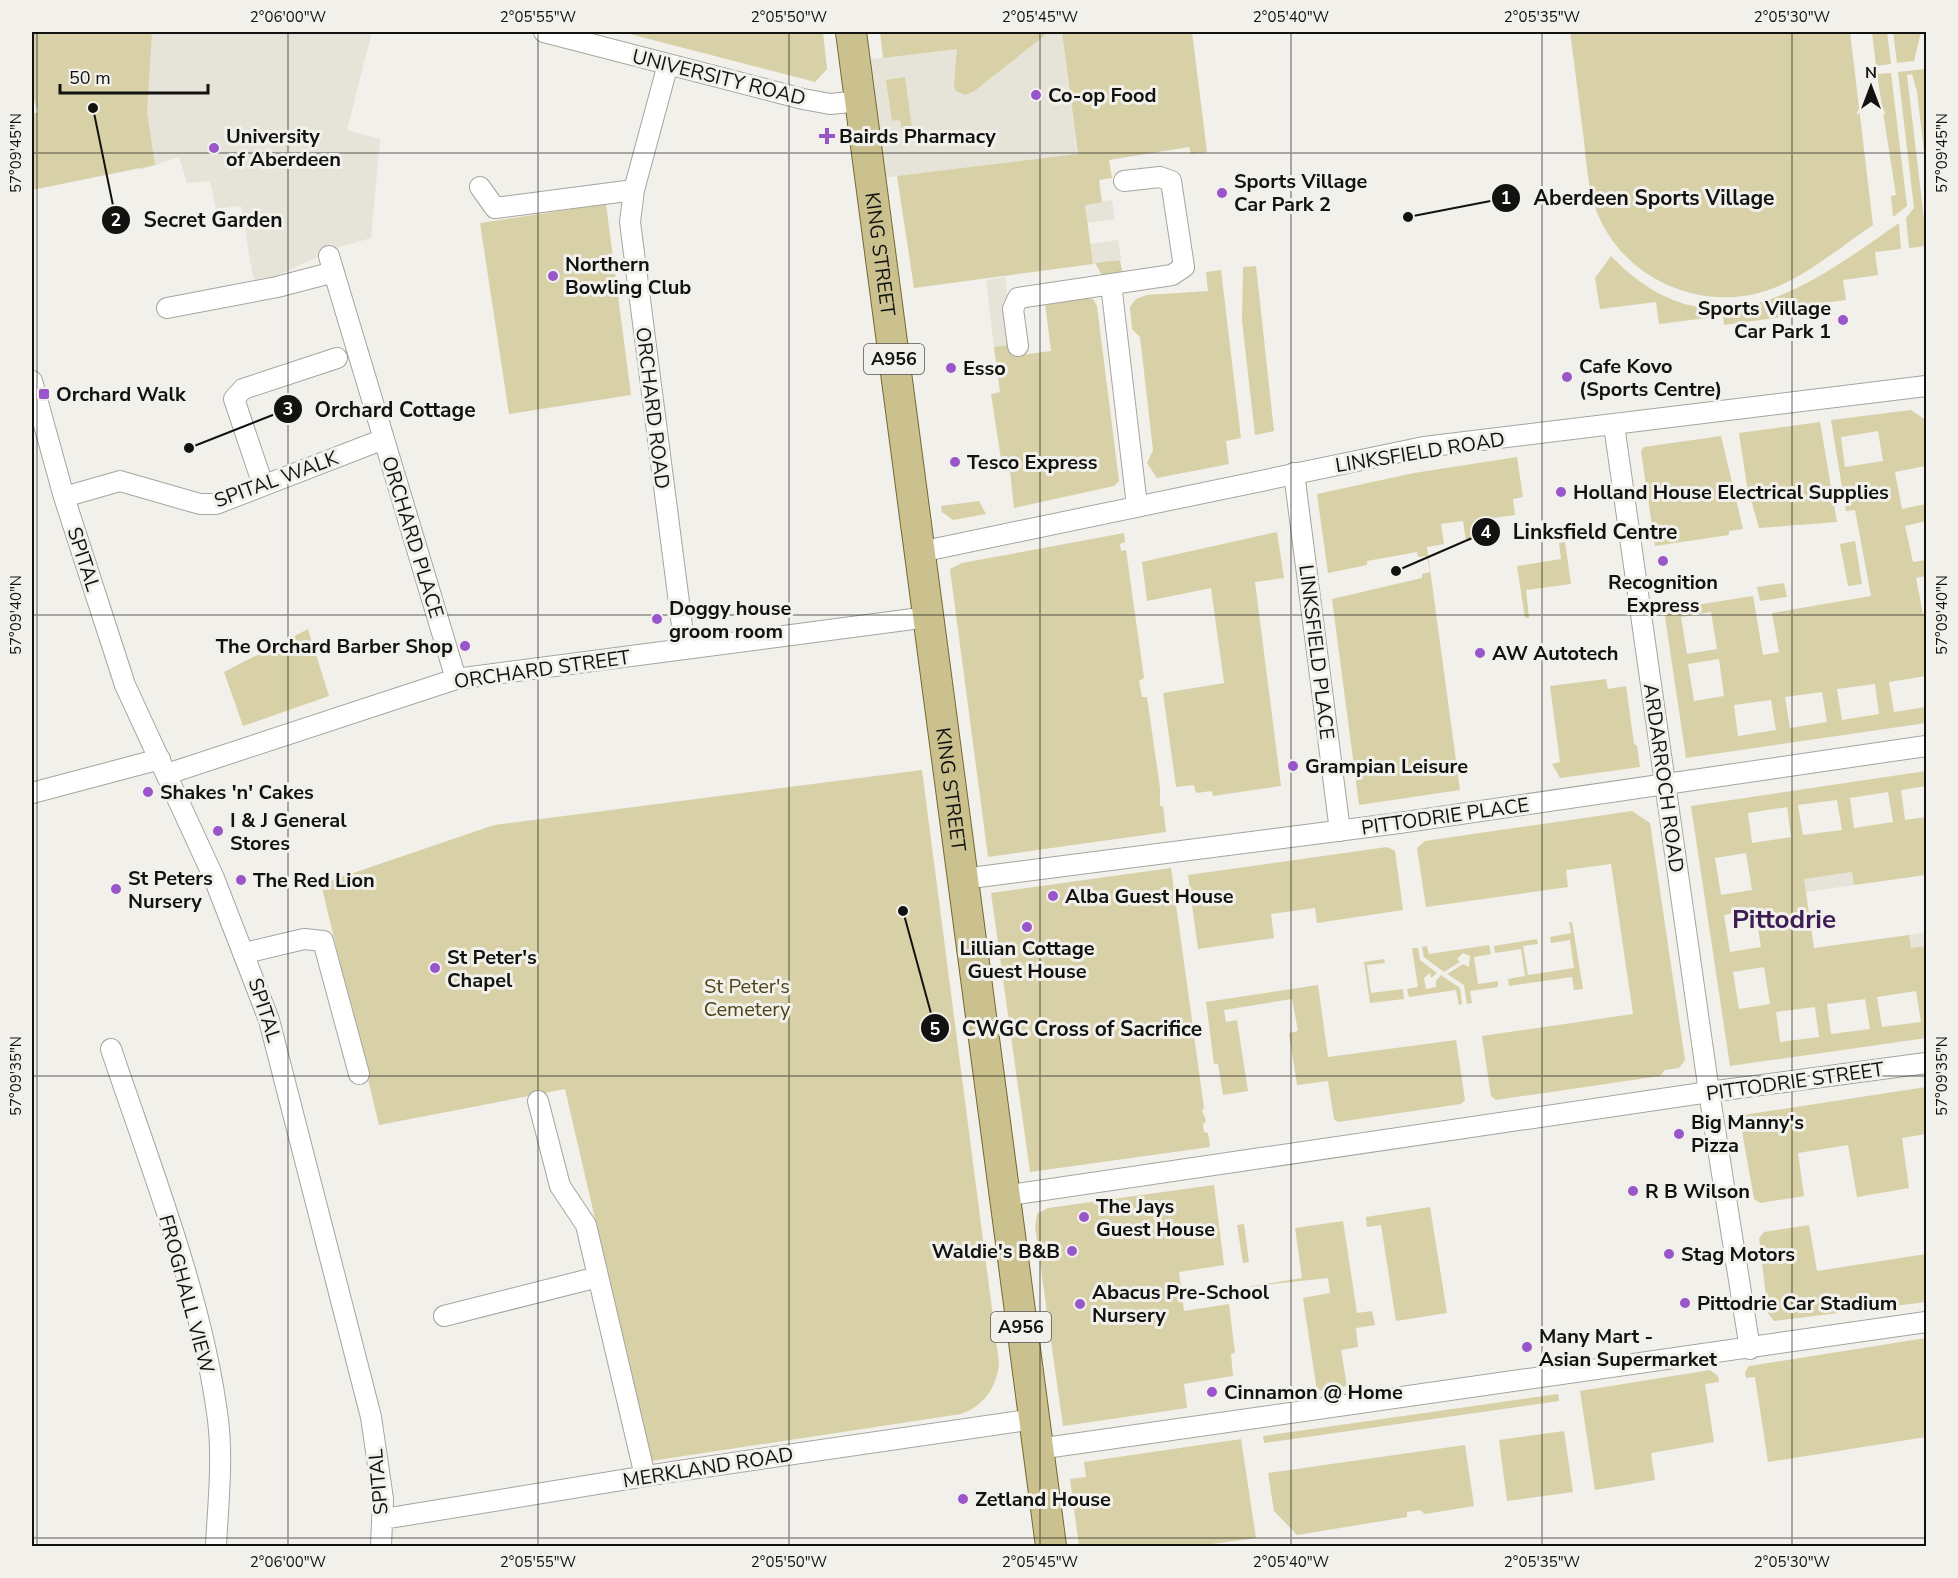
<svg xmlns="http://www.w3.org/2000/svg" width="1958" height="1578" viewBox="0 0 1958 1578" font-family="'Nunito Sans',sans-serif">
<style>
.built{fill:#e6e4d8}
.green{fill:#d8d0a6;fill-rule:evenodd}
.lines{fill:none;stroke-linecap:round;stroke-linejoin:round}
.street-casing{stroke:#a5a5a0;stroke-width:22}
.primary-casing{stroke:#746932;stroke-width:32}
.street{stroke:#fff;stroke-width:20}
.primary{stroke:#cbc18f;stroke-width:30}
.ticks{fill:none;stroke:#121210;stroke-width:1.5;stroke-opacity:0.45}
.poi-dot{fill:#9955ca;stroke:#f1f0eb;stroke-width:2}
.labels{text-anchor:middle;stroke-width:6;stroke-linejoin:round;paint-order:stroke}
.shield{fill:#f1f0eb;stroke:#555552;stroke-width:1.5}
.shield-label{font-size:18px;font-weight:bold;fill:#121210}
.street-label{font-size:20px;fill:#121210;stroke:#f1f0eb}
.poi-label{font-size:20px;font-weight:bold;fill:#121210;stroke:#f1f0eb;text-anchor:start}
.park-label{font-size:20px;fill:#4c4317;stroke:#f1f0eb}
.district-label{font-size:26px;font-weight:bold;fill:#3d1c54;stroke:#f1f0eb}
.leader{fill:none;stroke:#121210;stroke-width:2}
.callout-dot{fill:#121210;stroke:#f1f0eb;stroke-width:2}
.mark-label{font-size:18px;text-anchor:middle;font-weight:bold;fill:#fff}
.callout-label{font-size:21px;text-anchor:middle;font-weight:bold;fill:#121210;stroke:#f1f0eb;stroke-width:6;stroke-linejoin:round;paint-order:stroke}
.neatline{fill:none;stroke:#121210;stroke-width:2}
.ticks-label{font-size:15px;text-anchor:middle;fill:#121210}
</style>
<rect width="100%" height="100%" fill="#f1f0eb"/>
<path class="built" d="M 32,32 L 372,32 L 347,130 L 380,139 L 371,238 L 336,248 L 331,243 L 322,255 L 263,282 L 257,282 L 253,277 L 241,206 L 216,209 L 210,181 L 187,183 L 179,157 L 140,170 Z
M 1003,32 L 1062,32 L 1078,159 L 900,195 L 897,176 L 873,180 L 857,61 L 994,44 Z
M 1112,200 L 1115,219 L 1087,223 L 1085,204 Z
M 1118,240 L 1121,259 L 1093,264 L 1090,244 Z
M 1005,277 L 1013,344 L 994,347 L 986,280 Z
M 1852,872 L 1854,885 L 1806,892 L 1804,878 Z
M 1926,932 L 1926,946 L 1911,949 L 1909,935 Z"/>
<path class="green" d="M 32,32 L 152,32 L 147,112 L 155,165 L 32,190 L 32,114 L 38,112 L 32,94 Z
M 622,32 L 823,32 L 827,69 L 815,82 Z
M 880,32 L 1049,32 L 973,92 L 965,95 L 956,91 L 954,86 L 957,49 L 883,58 Z
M 1062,32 L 1192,32 L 1207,152 L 1191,154 L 1189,147 L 1109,160 L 1112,178 L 1099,180 L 1102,202 L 1085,205 L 1093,264 L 914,288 L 897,176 L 1078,154 Z
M 1570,32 L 1850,32 L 1873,225 C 1843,245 1814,270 1781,285 C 1710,318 1621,282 1595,207 C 1588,185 1586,162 1584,140 C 1579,104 1575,68 1570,32 Z
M 1872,32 L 1887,32 L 1891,64 L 1876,66 Z
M 1893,32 L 1921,32 L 1914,61 L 1897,63 Z
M 1926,69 L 1926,169 L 1917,92 L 1912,74 L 1907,75 L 1926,236 L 1926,246 L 1909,248 L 1906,218 L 1914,208 L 1898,72 Z
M 1891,73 L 1907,206 L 1893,217 L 1891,196 L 1896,195 L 1877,74 Z
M 905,77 L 912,128 L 902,129 L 900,120 L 892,121 L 886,80 Z
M 606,204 L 631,395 L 509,414 L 480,223 Z
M 1899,223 L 1901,249 L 1875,252 L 1878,275 L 1843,280 L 1846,300 L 1787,307 L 1788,316 L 1724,325 L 1723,316 L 1659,324 L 1656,302 L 1600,309 L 1595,278 L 1611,256 C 1711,360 1805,289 1899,223 Z
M 1120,260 L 1123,275 L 1103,277 L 1095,263 Z
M 1256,266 L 1274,431 L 1255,435 L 1242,321 L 1243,267 Z
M 1221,270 L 1241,438 L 1226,441 L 1229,464 L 1157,478 L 1147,463 L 1153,450 L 1140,337 L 1132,329 L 1130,307 L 1136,299 L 1147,295 L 1208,291 L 1206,272 Z
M 1084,298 L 1093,299 L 1097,306 L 1119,481 L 1114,486 L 1014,508 L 1010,471 L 1003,472 L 991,394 L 1000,392 L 994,347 L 1013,344 L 1015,356 L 1051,351 L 1045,303 Z
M 1911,410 L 1926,420 L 1926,472 L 1925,466 L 1895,472 L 1902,509 L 1926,504 L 1926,521 L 1905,526 L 1913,562 L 1926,560 L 1926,576 L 1916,578 L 1923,614 L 1926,614 L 1926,676 L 1889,682 L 1894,712 L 1926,707 L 1926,723 L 1686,758 L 1664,610 L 1753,596 L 1763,655 L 1779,652 L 1772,613 L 1871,596 L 1855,510 L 1846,511 L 1831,420 ZM 1878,431 L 1883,461 L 1845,467 L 1841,437 ZM 1711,612 L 1717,649 L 1687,654 L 1681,617 ZM 1719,659 L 1724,696 L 1694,701 L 1688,664 ZM 1875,684 L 1879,714 L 1842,720 L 1837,689 ZM 1822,692 L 1827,722 L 1790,728 L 1785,697 ZM 1771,700 L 1776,730 L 1738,736 L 1734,705 Z
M 1820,422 L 1837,522 L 1759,528 L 1747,486 L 1739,433 Z
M 1721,436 L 1743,529 L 1729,531 L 1729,535 L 1655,546 L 1641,451 L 1644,447 Z
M 1517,457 L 1523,497 L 1513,499 L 1515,515 L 1485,519 L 1488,538 L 1466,541 L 1463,521 L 1441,524 L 1444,544 L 1427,547 L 1460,790 L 1359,805 L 1332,599 L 1422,578 L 1422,574 L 1430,572 L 1427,556 L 1418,557 L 1417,552 L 1367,561 L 1367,565 L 1328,573 L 1317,494 L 1414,473 Z
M 979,501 L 986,514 L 953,520 L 942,512 L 941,506 Z
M 1277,532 L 1284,578 L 1255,582 L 1281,786 L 1213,796 L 1212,791 L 1196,793 L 1194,785 L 1176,787 L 1163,693 L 1224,683 L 1211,588 L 1147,601 L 1142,562 Z
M 1124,533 L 1125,542 L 1120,544 L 1121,551 L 1126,550 L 1144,678 L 1139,681 L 1142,697 L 1147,697 L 1160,788 L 1160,806 L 1163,806 L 1166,832 L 988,857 L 950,569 L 962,563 Z
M 1855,541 L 1862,584 L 1848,586 L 1840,544 Z
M 1565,542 L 1571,584 L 1526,590 L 1529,618 L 1525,618 L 1517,566 L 1561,559 L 1559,543 Z
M 1784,583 L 1787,597 L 1760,601 L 1757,587 Z
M 308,629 L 329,696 L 243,726 L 224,672 Z
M 1606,679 L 1608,689 L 1626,686 L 1634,744 L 1637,746 L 1640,767 L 1560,778 L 1552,764 L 1560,762 L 1550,686 Z
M 922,770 L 999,1363 C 997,1387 984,1406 961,1414 L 651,1461 L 565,1089 L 379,1125 L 321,884 L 494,825 Z
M 1926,771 L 1926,786 L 1901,790 L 1905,820 L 1926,817 L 1926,875 L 1854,885 L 1852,872 L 1804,879 L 1814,948 L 1909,935 L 1911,948 L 1926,946 L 1926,1038 L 1730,1066 L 1691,806 ZM 1888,792 L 1893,822 L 1854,828 L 1850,798 ZM 1837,800 L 1842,830 L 1803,835 L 1798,805 ZM 1787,807 L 1791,837 L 1752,843 L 1748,813 ZM 1746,853 L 1752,890 L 1721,895 L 1715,858 ZM 1755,910 L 1761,947 L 1730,952 L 1724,915 ZM 1764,967 L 1770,1004 L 1739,1009 L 1733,972 ZM 1916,991 L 1921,1022 L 1882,1027 L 1877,997 ZM 1865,999 L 1870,1029 L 1831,1034 L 1827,1004 ZM 1815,1007 L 1819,1037 L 1780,1042 L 1776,1012 Z
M 1632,811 L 1650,823 L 1685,1060 L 1679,1068 L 1665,1070 L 1660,1076 L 1496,1100 L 1491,1096 L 1482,1036 L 1633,1014 L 1611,864 L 1566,870 L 1568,887 L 1426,907 L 1417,848 L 1425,841 Z
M 1387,847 L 1395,851 L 1403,910 L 1317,923 L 1315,908 L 1271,914 L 1274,938 L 1198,949 L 1188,875 Z
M 1171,868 L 1204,1108 L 1202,1110 L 1206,1121 L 1203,1124 L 1204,1132 L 1208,1133 L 1210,1147 L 1030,1172 L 991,893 Z
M 1569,922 L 1572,922 L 1583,989 L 1574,990 L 1572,977 L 1509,986 L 1508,979 L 1525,976 L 1521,949 L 1495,953 L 1494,946 L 1537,939 L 1538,944 L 1523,946 L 1528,975 L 1574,968 L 1570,940 L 1551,943 L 1550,937 L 1571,933 Z
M 1489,945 L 1491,954 L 1474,957 L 1478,984 L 1498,981 L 1498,987 L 1470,991 L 1472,1003 L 1467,1004 L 1464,985 L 1447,974 L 1463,964 L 1469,967 L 1470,956 L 1463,953 L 1457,959 L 1460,962 L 1444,972 L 1424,957 L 1422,947 L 1427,946 L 1429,954 Z
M 1412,948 L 1418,948 L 1420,960 L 1437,973 L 1431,978 L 1430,973 L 1424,978 L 1426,989 L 1436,987 L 1436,981 L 1441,975 L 1460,988 L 1462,1004 L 1459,1005 L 1456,990 L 1409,997 L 1407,989 L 1418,987 Z
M 1384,959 L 1385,963 L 1367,965 L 1371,993 L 1403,989 L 1404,999 L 1370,1003 L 1364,962 Z
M 1318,985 L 1328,1057 L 1456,1040 L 1465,1100 L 1461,1104 L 1338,1122 L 1334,1119 L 1328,1081 L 1297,1085 L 1289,1033 L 1298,1031 L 1292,999 L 1224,1010 L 1226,1022 L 1237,1020 L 1248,1091 L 1223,1095 L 1218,1064 L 1214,1064 L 1206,1002 Z
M 1926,1087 L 1926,1134 L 1902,1138 L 1909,1188 L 1857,1197 L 1848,1145 L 1798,1153 L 1804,1196 L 1760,1203 L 1754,1199 L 1741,1126 L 1743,1115 Z
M 1214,1185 L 1224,1265 L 1179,1272 L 1184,1311 L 1229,1304 L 1235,1353 L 1231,1354 L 1233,1376 L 1184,1384 L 1187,1408 L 1063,1426 L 1035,1227 L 1037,1214 L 1048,1208 Z
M 1430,1207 L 1447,1313 L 1396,1321 L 1381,1225 L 1367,1227 L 1366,1217 Z
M 1343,1221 L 1357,1313 L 1372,1311 L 1375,1325 L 1356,1328 L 1358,1347 L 1341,1350 L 1347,1386 L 1317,1391 L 1303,1298 L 1330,1293 L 1328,1278 L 1246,1287 L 1302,1278 L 1295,1228 Z
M 1244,1224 L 1249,1262 L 1243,1263 L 1237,1225 Z
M 1809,1225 L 1817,1271 L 1926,1254 L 1926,1302 L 1774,1321 L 1768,1313 L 1759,1238 L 1764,1232 Z
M 1926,1338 L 1926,1437 L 1768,1462 L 1755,1377 L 1746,1378 L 1745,1372 L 1749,1366 Z
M 1710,1370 L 1718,1376 L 1719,1382 L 1705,1384 L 1714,1442 L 1651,1453 L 1655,1480 L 1595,1490 L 1580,1391 Z
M 1558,1394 L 1559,1401 L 1264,1443 L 1263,1436 Z
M 1564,1431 L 1573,1492 L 1507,1501 L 1499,1440 Z
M 1241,1439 L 1256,1538 L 1197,1546 L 1079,1546 L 1070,1479 L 1086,1477 L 1084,1462 Z
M 1465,1445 L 1474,1506 L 1425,1514 L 1420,1510 L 1407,1512 L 1407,1517 L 1297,1535 L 1274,1511 L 1268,1473 Z"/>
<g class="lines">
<g class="street-casing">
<path id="street" d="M 544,32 L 803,99 L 830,104 L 861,101
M 668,64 L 634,190 L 630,222 L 685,649
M 480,187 L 495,208 L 634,190
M 329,256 L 456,679
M 1111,284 L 1137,506
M 167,308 L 277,287 L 334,272
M 1018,346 L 1013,309 L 1018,298 L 1172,275 L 1184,267 L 1171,181 L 1160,177 L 1124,181
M 32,381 L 64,497 L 125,685 L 214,878 L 269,1020 L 371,1417 L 383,1499 L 381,1546
M 1614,425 L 1709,1092 L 1750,1349
M 1294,473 L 1340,831
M 263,485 L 234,399 L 243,389 L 337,358
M 64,497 L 120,481 L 200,504 L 216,504 L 384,439
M 920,552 L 1424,447 L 1926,386
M 167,774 L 456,679 L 928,617
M 32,793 L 160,759
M 963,879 L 1399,823 L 1926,746
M 245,953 L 304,939 L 323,941 L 359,1074
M 111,1049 C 150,1165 203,1299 218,1420 C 223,1461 218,1504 216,1546
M 538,1101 L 560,1186 L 586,1225 L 645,1476
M 1004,1196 L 1709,1092 L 1926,1063
M 444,1316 L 598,1277
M 1038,1449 L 1926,1322
M 383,1519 L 671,1472 L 1034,1419"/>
</g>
<g class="primary-casing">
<g id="primary">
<path id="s1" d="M 851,32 L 1051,1546"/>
</g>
</g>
<use href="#street" class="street"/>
<use href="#primary" class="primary"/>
</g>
<path class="ticks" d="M 37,32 L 37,1546M 288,32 L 288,1546M 538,32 L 538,1546M 789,32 L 789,1546M 1040,32 L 1040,1546M 1291,32 L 1291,1546M 1542,32 L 1542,1546M 1792,32 L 1792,1546M 32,153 L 1926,153M 32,615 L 1926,615M 32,1076 L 1926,1076M 32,1538 L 1926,1538"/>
<g class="poi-dot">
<circle cx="1036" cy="95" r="6"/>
<path d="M824 127h6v6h6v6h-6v6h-6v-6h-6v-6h6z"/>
<circle cx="214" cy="148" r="6"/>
<circle cx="1222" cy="193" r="6"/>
<circle cx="553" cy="276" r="6"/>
<circle cx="1843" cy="320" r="6"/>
<circle cx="951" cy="368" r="6"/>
<circle cx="1567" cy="377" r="6"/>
<rect x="38" y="388" width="12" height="12" rx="3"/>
<circle cx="955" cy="462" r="6"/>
<circle cx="1561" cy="492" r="6"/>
<circle cx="1663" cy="561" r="6"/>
<circle cx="657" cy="619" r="6"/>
<circle cx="465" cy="646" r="6"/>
<circle cx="1480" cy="653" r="6"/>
<circle cx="1293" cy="766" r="6"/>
<circle cx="148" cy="792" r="6"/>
<circle cx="218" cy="831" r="6"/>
<circle cx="241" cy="880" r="6"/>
<circle cx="116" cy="889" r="6"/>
<circle cx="1053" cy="896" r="6"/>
<circle cx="1027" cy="927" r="6"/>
<circle cx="435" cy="968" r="6"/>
<circle cx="1679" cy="1134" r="6"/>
<circle cx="1633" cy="1191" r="6"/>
<circle cx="1084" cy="1217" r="6"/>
<circle cx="1072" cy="1251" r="6"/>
<circle cx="1669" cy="1254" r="6"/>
<circle cx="1685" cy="1303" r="6"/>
<circle cx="1080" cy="1304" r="6"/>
<circle cx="1527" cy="1347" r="6"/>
<circle cx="1212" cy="1392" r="6"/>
<circle cx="963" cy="1499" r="6"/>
</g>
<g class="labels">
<g class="shield">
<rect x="864" y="344" width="60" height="30" rx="4.5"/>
<rect x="991" y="1312" width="60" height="30" rx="4.5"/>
</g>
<g class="shield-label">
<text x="894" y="365">A956</text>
<text x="1021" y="1333">A956</text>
</g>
<g class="street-label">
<text transform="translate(719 77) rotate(14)" y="7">UNIVERSITY ROAD</text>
<text dy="7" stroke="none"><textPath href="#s1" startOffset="224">KING STREET</textPath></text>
<text transform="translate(653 408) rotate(83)" y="7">ORCHARD ROAD</text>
<text transform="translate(1420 452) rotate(-9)" y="7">LINKSFIELD ROAD</text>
<text transform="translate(276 479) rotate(-20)" y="7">SPITAL WALK</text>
<text transform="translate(413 537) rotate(73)" y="7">ORCHARD PLACE</text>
<text transform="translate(84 559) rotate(72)" y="7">SPITAL</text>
<text transform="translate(1317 652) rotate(83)" y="7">LINKSFIELD PLACE</text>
<text transform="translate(542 669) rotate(-8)" y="7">ORCHARD STREET</text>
<text transform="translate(1664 778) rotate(82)" y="7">ARDARROCH ROAD</text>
<text dy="7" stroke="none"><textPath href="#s1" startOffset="764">KING STREET</textPath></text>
<text transform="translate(1445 816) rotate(-8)" y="7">PITTODRIE PLACE</text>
<text transform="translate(265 1010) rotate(72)" y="7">SPITAL</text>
<text transform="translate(1795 1081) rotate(-8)" y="7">PITTODRIE STREET</text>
<text transform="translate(187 1294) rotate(75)" y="7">FROGHALL VIEW</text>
<text transform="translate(708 1467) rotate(-9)" y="7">MERKLAND ROAD</text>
<text transform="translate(378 1482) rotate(-95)" y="7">SPITAL</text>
</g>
<g class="poi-label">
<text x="1048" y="102">Co-op Food</text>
<text x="226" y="143">University<tspan x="226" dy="23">of Aberdeen</tspan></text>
<text x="839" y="143">Bairds Pharmacy</text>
<text x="1234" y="188">Sports Village<tspan x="1234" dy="23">Car Park 2</tspan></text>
<text x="565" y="271">Northern<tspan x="565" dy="23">Bowling Club</tspan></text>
<text x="1831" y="315" text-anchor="end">Sports Village<tspan x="1831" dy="23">Car Park 1</tspan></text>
<text x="1579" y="373">Cafe Kovo<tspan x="1579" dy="23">(Sports Centre)</tspan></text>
<text x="963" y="375">Esso</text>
<text x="56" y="401">Orchard Walk</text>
<text x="967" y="469">Tesco Express</text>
<text x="1573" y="499">Holland House Electrical Supplies</text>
<text x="1663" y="589" text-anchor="middle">Recognition<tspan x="1663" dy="23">Express</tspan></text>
<text x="669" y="615">Doggy house<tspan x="669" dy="23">groom room</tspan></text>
<text x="453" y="653" text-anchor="end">The Orchard Barber Shop</text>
<text x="1492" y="660">AW Autotech</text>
<text x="1305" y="773">Grampian Leisure</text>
<text x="160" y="799">Shakes 'n' Cakes</text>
<text x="230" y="827">I &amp; J General<tspan x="230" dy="23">Stores</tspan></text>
<text x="128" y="885">St Peters<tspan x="128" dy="23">Nursery</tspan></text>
<text x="253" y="887">The Red Lion</text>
<text x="1065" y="903">Alba Guest House</text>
<text x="1027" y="955" text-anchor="middle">Lillian Cottage<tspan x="1027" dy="23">Guest House</tspan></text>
<text x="447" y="964">St Peter's<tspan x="447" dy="23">Chapel</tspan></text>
<text x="1691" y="1129">Big Manny's<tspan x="1691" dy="23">Pizza</tspan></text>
<text x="1645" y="1198">R B Wilson</text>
<text x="1096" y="1213">The Jays<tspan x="1096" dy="23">Guest House</tspan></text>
<text x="1060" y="1258" text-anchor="end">Waldie's B&amp;B</text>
<text x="1681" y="1261">Stag Motors</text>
<text x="1092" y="1299">Abacus Pre-School<tspan x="1092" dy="23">Nursery</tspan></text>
<text x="1697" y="1310">Pittodrie Car Stadium</text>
<text x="1539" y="1343">Many Mart -<tspan x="1539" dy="23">Asian Supermarket</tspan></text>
<text x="1224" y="1399">Cinnamon @ Home</text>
<text x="975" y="1506">Zetland House</text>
</g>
<g class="park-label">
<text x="747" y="993">St Peter's<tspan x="747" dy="23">Cemetery</tspan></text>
</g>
<g class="district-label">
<text x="1784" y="928">Pittodrie</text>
</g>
</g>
<path class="leader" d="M1408 217L1506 198M93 108L116 220M189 448L288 409M1396 571L1486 532M903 911L935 1028"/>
<g class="callout-dot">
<circle cx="1408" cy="217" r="6"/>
<circle cx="93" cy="108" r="6"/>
<circle cx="189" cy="448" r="6"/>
<circle cx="1396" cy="571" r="6"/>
<circle cx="903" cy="911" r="6"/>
<circle cx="1506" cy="198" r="15"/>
<circle cx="116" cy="220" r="15"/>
<circle cx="288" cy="409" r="15"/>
<circle cx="1486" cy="532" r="15"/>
<circle cx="935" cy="1028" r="15"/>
</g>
<g class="mark-label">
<text x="1506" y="204">1</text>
<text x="116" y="226">2</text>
<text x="288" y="415">3</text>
<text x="1486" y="538">4</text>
<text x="935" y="1035">5</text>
</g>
<g class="callout-label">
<text x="1654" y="205">Aberdeen Sports Village</text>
<text x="213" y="227">Secret Garden</text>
<text x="395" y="417">Orchard Cottage</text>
<text x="1595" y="539">Linksfield Centre</text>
<text x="1082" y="1036">CWGC Cross of Sacrifice</text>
</g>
<rect width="1958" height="1578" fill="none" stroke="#f1f0eb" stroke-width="66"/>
<g transform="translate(1871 87)" stroke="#f1f0eb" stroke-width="4.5" paint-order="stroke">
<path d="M0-4.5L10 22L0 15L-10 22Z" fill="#121210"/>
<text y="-9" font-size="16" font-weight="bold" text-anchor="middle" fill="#121210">N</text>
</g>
<path d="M60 84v9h148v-9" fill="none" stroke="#121210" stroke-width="3"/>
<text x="69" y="84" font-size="18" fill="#121210" stroke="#f1f0eb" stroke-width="4.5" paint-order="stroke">50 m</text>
<rect x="33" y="33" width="1892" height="1512" class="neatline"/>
<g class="ticks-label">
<text x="288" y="22">2°06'00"W</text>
<text x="538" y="22">2°05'55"W</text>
<text x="789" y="22">2°05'50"W</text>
<text x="1040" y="22">2°05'45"W</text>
<text x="1291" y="22">2°05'40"W</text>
<text x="1542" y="22">2°05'35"W</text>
<text x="1792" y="22">2°05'30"W</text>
<text transform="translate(16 153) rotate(-90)" y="5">57°09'45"N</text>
<text transform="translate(1942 153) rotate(-90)" y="5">57°09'45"N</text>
<text transform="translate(16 615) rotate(-90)" y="5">57°09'40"N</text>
<text transform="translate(1942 615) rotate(-90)" y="5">57°09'40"N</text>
<text transform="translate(16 1076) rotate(-90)" y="5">57°09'35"N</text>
<text transform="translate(1942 1076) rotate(-90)" y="5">57°09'35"N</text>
<text x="288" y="1567">2°06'00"W</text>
<text x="538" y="1567">2°05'55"W</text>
<text x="789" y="1567">2°05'50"W</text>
<text x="1040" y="1567">2°05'45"W</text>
<text x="1291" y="1567">2°05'40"W</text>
<text x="1542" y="1567">2°05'35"W</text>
<text x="1792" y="1567">2°05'30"W</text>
</g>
</svg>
